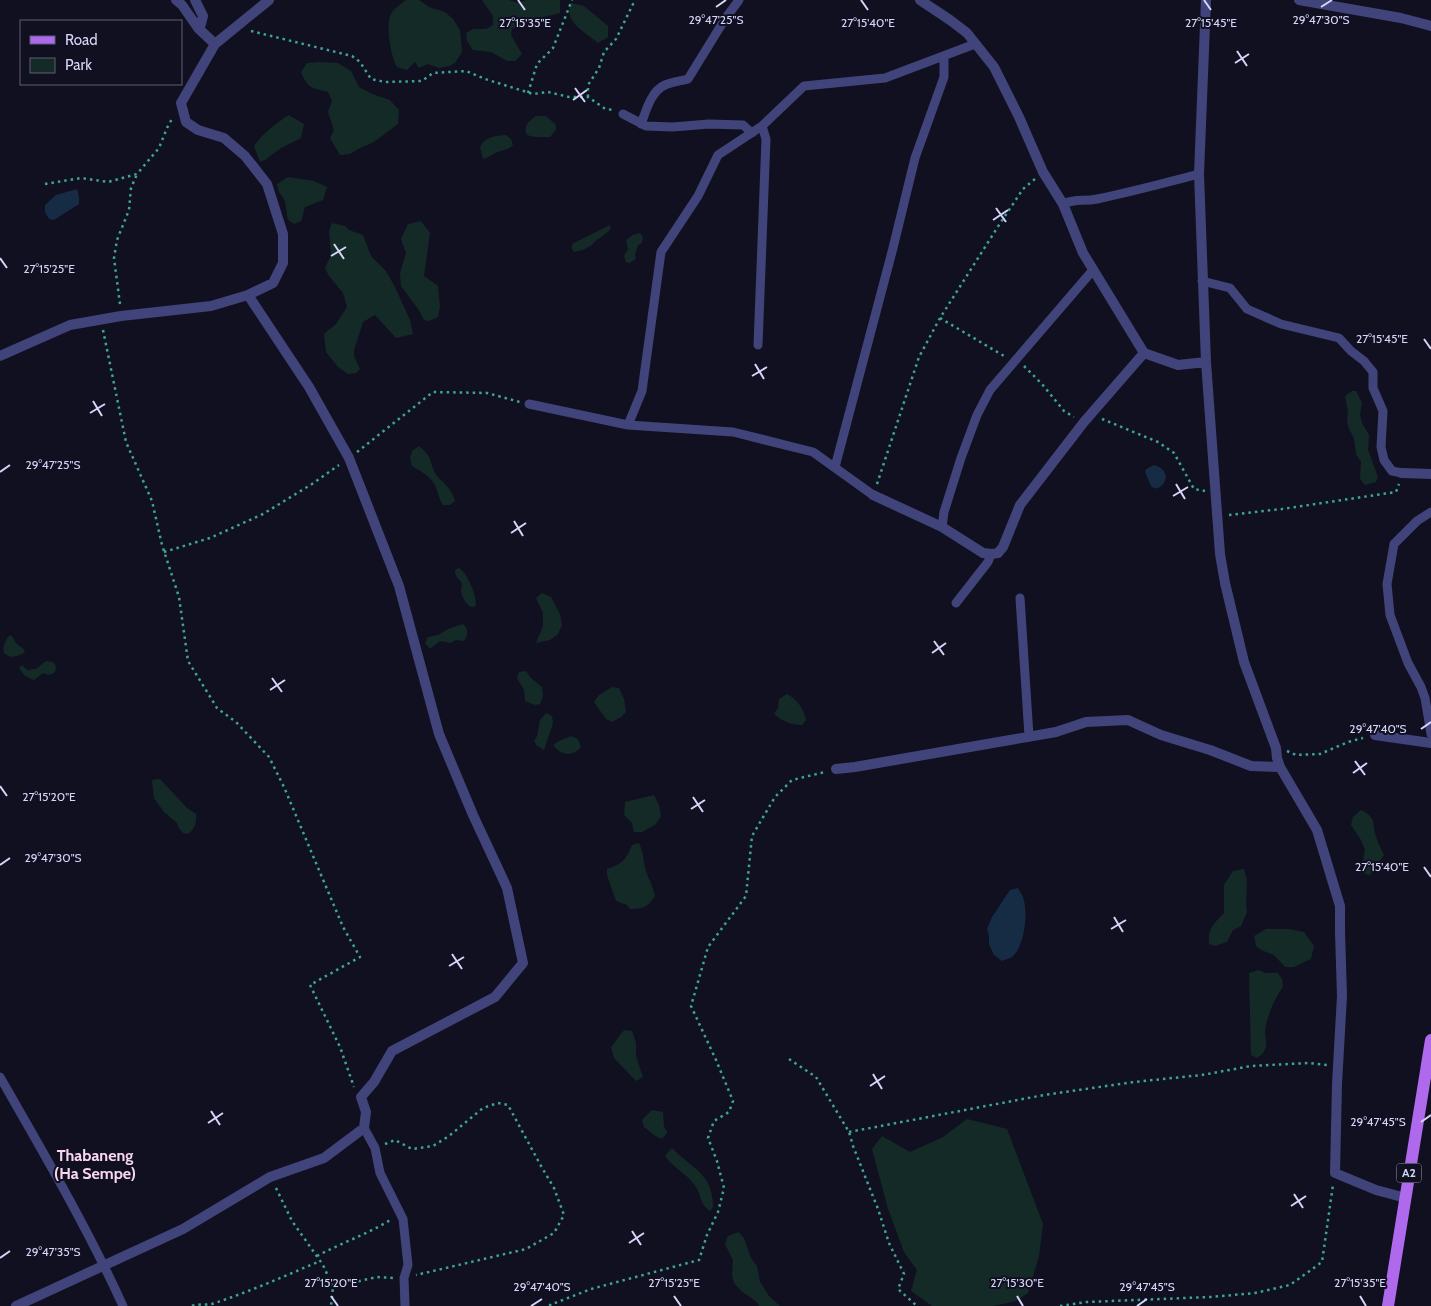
<svg xmlns="http://www.w3.org/2000/svg" width="1431" height="1306" viewBox="0 0 1431 1306" font-family="Cabin,sans-serif">
<style>
.green{fill:#142a27}
.water{fill:#162c45}
.lines{fill:none;stroke-linecap:round;stroke-linejoin:round}
.path{stroke:#3da595;stroke-width:2.5;stroke-dasharray:2.5 4;stroke-linecap:butt}
.service{stroke:#41447a;stroke-width:9}
.minor{stroke:#41447a;stroke-width:10}
.primary{stroke:#ae69ec;stroke-width:12}
.ticks{fill:none;stroke:#d5d5fa;stroke-width:2}
.labels{text-anchor:middle;stroke-width:4;stroke-linejoin:round;paint-order:stroke}
.shield{fill:#111020;stroke:#9a9ab9;stroke-width:1}
.shield-label{font-size:12px;font-weight:bold;fill:#d5d5fa}
.quarter-label{font-size:16px;font-weight:bold;fill:#fad7f1;stroke:#111020}
.ticks-label{font-size:12px;text-anchor:middle;fill:#d5d5fa;stroke:#111020;stroke-width:4;stroke-linejoin:round;paint-order:stroke}
</style>
<rect width="100%" height="100%" fill="#111020"/>
<path class="green" d="M 406,0 L 419,0 L 429,7 L 445,12 L 453,19 L 460,30 L 462,52 L 455,63 L 449,66 L 439,68 L 428,64 L 419,68 L 415,62 L 407,70 L 397,67 C 391,57 385,25 391,14 C 393,9 401,4 406,0 Z
M 482,0 L 509,0 L 518,3 L 526,0 L 560,0 L 560,13 L 540,18 L 531,18 L 512,29 L 511,35 L 522,54 L 515,61 L 507,61 L 491,52 L 473,50 L 467,41 L 466,33 L 473,29 L 486,29 L 493,25 L 493,16 Z
M 571,3 L 584,6 L 608,26 L 608,37 L 598,43 C 585,32 563,22 571,3 Z
M 319,62 L 338,63 L 351,71 L 359,87 L 372,94 L 390,100 L 399,110 L 398,124 L 374,142 L 360,148 L 350,154 L 340,155 L 330,138 L 334,130 L 328,112 L 332,101 L 328,92 C 311,87 308,89 301,72 L 307,63 Z
M 289,115 L 304,124 L 301,138 L 281,148 L 265,160 L 260,162 L 254,146 C 264,132 275,124 289,115 Z
M 536,116 L 546,116 L 556,125 L 556,130 L 550,137 L 535,137 L 527,135 C 523,126 528,122 536,116 Z
M 506,135 L 511,139 L 513,145 C 507,151 505,149 498,152 C 492,154 489,158 483,159 L 480,147 C 486,136 495,136 506,135 Z
M 288,177 L 314,181 L 327,187 L 323,200 L 305,207 L 301,221 L 294,224 L 288,220 L 285,201 L 279,192 L 277,184 Z
M 421,221 L 430,233 L 424,276 L 438,286 L 440,307 L 438,317 L 429,321 L 424,320 L 418,309 L 401,286 L 400,273 L 406,253 L 401,239 L 408,224 Z
M 332,223 L 345,226 L 349,230 L 363,235 L 371,256 L 386,271 L 395,287 L 410,320 L 413,334 L 396,338 L 375,315 L 363,322 L 354,350 L 354,356 L 360,369 L 356,373 L 348,374 L 338,367 L 326,352 L 324,334 L 336,324 L 347,307 L 343,293 L 329,276 L 325,268 L 331,255 L 329,231 Z
M 610,225 L 611,228 L 608,232 L 594,242 L 592,245 L 583,250 L 574,252 L 572,249 L 572,244 Z
M 640,233 L 643,237 L 642,243 L 638,245 L 635,255 L 636,259 L 629,263 L 626,262 L 624,256 L 628,249 L 626,240 L 633,235 Z
M 1352,391 L 1356,391 L 1362,403 L 1360,415 L 1362,423 L 1369,435 L 1368,450 L 1378,477 L 1376,482 L 1365,485 L 1360,479 L 1361,462 L 1356,454 L 1354,438 L 1349,429 L 1347,421 L 1348,412 L 1345,396 Z
M 419,446 C 435,459 428,462 437,476 C 438,478 440,479 442,481 C 448,486 453,494 455,501 L 450,505 L 443,505 C 439,499 438,492 435,485 C 430,476 420,471 412,466 L 410,458 L 412,451 Z
M 459,568 C 468,574 476,594 476,606 L 471,607 C 465,603 461,596 461,589 C 461,588 462,586 462,585 C 461,578 455,580 455,570 Z
M 542,593 L 551,597 L 560,614 L 562,625 L 558,634 L 550,640 L 536,643 L 543,626 L 543,613 L 536,598 Z
M 463,624 C 469,629 468,635 464,641 L 456,640 L 451,643 L 440,641 L 430,649 L 425,643 L 428,637 L 438,635 L 448,629 Z
M 10,635 C 14,638 14,640 16,643 C 20,647 23,647 25,652 C 17,657 11,659 4,653 C 2,646 6,639 10,635 Z
M 46,661 L 53,662 L 56,666 L 55,672 L 50,675 L 43,673 L 34,680 L 25,676 L 19,668 L 22,665 L 27,670 L 36,669 Z
M 526,671 L 531,678 L 542,687 L 543,696 L 540,704 L 535,705 L 525,701 L 524,690 L 517,678 L 519,672 Z
M 612,687 L 619,688 L 624,699 L 626,712 L 621,717 L 612,722 L 606,719 L 594,702 L 599,695 Z
M 787,694 C 798,700 803,708 806,720 L 802,725 C 791,725 782,721 774,714 L 778,708 L 779,699 Z
M 546,713 L 552,716 L 553,723 L 544,750 L 537,746 L 534,741 L 537,736 L 540,720 Z
M 571,736 L 578,739 L 581,747 C 573,757 561,756 553,745 L 559,741 Z
M 160,779 L 187,808 L 196,814 C 196,823 196,828 188,834 L 183,833 L 179,828 L 177,823 L 164,812 L 154,798 L 152,780 Z
M 654,795 L 659,805 L 661,816 L 655,825 L 642,832 L 634,832 L 632,823 L 624,815 L 625,802 Z
M 1361,810 C 1378,819 1371,821 1376,836 C 1378,843 1381,849 1384,855 L 1370,875 L 1365,874 L 1362,867 L 1365,850 L 1361,840 L 1351,825 L 1353,817 Z
M 639,843 C 644,853 643,863 647,874 C 650,881 653,888 655,896 C 648,907 643,909 630,909 L 627,905 L 616,901 L 607,875 L 607,869 C 622,864 626,860 632,845 Z
M 1244,869 L 1247,880 L 1246,905 L 1247,912 L 1241,926 L 1233,930 L 1227,942 L 1215,946 L 1209,944 C 1208,928 1213,924 1224,913 L 1224,885 L 1233,871 Z
M 1266,929 L 1289,929 L 1304,932 L 1314,946 L 1311,959 L 1294,967 L 1285,967 L 1274,955 L 1261,950 L 1256,946 L 1254,936 Z
M 1259,970 L 1265,973 L 1278,973 L 1282,979 L 1283,987 C 1274,999 1267,1016 1265,1031 C 1265,1036 1267,1042 1266,1046 C 1265,1051 1261,1056 1257,1058 L 1251,1055 L 1249,973 Z
M 624,1030 L 632,1031 L 636,1043 L 636,1056 L 643,1077 L 636,1081 L 614,1058 L 611,1047 Z
M 652,1110 L 663,1112 L 664,1126 L 667,1133 L 662,1139 C 655,1137 650,1131 644,1127 L 642,1120 Z
M 967,1119 L 1007,1129 L 1043,1224 L 1039,1256 L 1028,1293 L 1016,1301 L 993,1306 L 932,1306 L 911,1291 L 917,1270 L 904,1252 L 888,1209 L 872,1149 L 882,1136 L 910,1152 L 943,1137 Z
M 672,1148 C 692,1169 713,1173 713,1207 L 710,1211 C 699,1203 702,1197 696,1187 C 688,1174 673,1168 665,1156 Z
M 739,1232 L 744,1238 L 751,1258 L 757,1266 L 760,1282 L 769,1296 L 780,1306 L 759,1306 L 757,1302 L 741,1291 L 734,1283 L 732,1275 L 733,1260 L 725,1244 L 728,1236 Z"/>
<path class="water" d="M 77,189 L 79,197 L 79,204 L 54,220 L 49,219 L 45,212 L 45,205 L 56,195 Z
M 1154,465 C 1178,472 1159,496 1151,486 C 1150,484 1146,474 1145,471 L 1148,468 Z
M 1018,888 C 1018,889 1022,894 1022,895 C 1029,909 1025,945 1013,956 C 1010,959 1006,959 1002,961 L 994,955 L 989,944 L 989,936 L 987,929 L 992,917 L 1010,890 Z"/>
<g class="lines">
<path class="path" d="M 251,31 L 352,56 L 360,62 L 371,79 L 385,82 L 422,81 L 433,73 L 466,71 L 485,79 L 533,94 L 548,92 L 569,97 L 588,97 L 604,108 L 612,110
M 528,93 L 537,64 L 553,48 L 572,0
M 588,97 L 588,85 L 599,68 L 604,52 L 616,39 L 635,0
M 45,184 L 81,178 L 108,182 L 137,174 L 159,148 L 167,128 L 173,117
M 120,304 L 114,258 L 117,240 L 129,210 L 131,188 L 137,174
M 940,318 L 1004,356
M 103,330 L 126,442 L 152,501 L 162,545 L 179,597 L 188,661 L 217,708 L 236,722 L 269,757 L 284,787 L 343,927 L 360,957 L 310,985 L 340,1047 L 354,1087
M 1024,366 L 1042,384 L 1064,411 L 1074,417
M 1102,419 L 1158,442 L 1174,453 L 1194,489 L 1205,491
M 357,452 L 433,392 L 487,393 L 520,402
M 877,484 L 919,357 L 940,318 L 999,225 L 1023,189 L 1035,179
M 1229,515 L 1282,509 L 1396,492 L 1399,484
M 164,552 L 210,538 L 263,514 L 312,484 L 339,465
M 1287,751 L 1296,755 L 1320,754 L 1348,742 L 1363,738
M 789,1059 L 816,1077 L 849,1132 L 853,1146 L 878,1209 L 889,1243 L 904,1274 L 898,1289 L 917,1306
M 849,1132 L 1044,1095 L 1134,1082 L 1202,1075 L 1251,1066 L 1308,1063 L 1327,1065
M 385,1144 L 395,1140 L 412,1149 L 433,1146 L 449,1136 L 483,1108 L 498,1103 L 508,1105 L 541,1166 L 554,1188 L 564,1215 L 554,1233 L 526,1249 L 416,1275
M 276,1188 L 292,1221 L 323,1265 L 333,1287 L 331,1306
M 317,1256 C 341,1243 368,1234 392,1219
M 333,1287 L 377,1277 L 394,1278
M 192,1306 C 200,1303 207,1306 215,1303 C 251,1291 285,1276 320,1261
M 551,1306 L 550,1305 L 591,1289 L 699,1260 L 707,1235 L 718,1212 L 724,1188 L 717,1161 L 708,1138 L 714,1121 L 729,1112 L 733,1101 L 716,1060 L 691,1006 L 708,947 L 746,896 L 752,836 L 775,797 L 792,780 L 825,772
M 1060,1306 L 1086,1302 L 1211,1297 L 1255,1293 L 1290,1285 L 1322,1262 L 1333,1185"/>
<path class="service" d="M 623,114 L 646,126 L 673,127 L 709,124 L 743,125 L 752,133
M 641,124 C 646,111 651,91 665,85 C 672,82 681,81 688,79 L 725,19 L 739,0
M 1063,204 C 1077,198 1083,202 1097,199 C 1131,192 1165,183 1199,174
M 1202,281 L 1230,288 L 1247,309 L 1281,324 L 1339,338 L 1351,351 L 1364,361 L 1373,372 L 1373,388 L 1383,411 L 1381,447 L 1384,460 L 1392,471 L 1402,473
M 758,345 L 766,139 L 762,126
M 529,404 L 628,425 L 733,432 L 813,452 L 873,495
M 628,425 L 642,391 L 661,252 L 698,196 L 718,155 L 762,126 L 804,86 L 885,78 L 975,44
M 835,467 L 893,248 L 915,158 L 944,77 L 944,56
M 1431,512 L 1417,521 L 1394,544 L 1387,584 L 1390,615 L 1408,663 L 1421,687 L 1425,698 L 1431,734
M 942,527 L 944,512 L 961,458 L 977,415 L 990,390 L 1093,270
M 1020,598 L 1029,736
M 956,603 L 988,562 L 991,554
M 0,1077 C 43,1152 87,1227 123,1306
M 364,1128 L 375,1148 L 380,1173 L 403,1219 L 408,1265 L 404,1278 L 405,1306"/>
<path class="minor" d="M 176,0 L 182,5 L 198,28 L 215,44 L 269,0
M 195,0 L 203,16 L 201,24 L 198,28
M 920,0 L 950,20 L 967,33 L 994,67 L 1019,117 L 1043,172 L 1063,204 L 1083,253 L 1144,353 L 1178,365 L 1206,362
M 1206,0 L 1199,174 L 1206,362 L 1220,554 L 1225,583 L 1244,662 L 1276,748 L 1277,758 L 1280,767 L 1317,830 L 1340,906 L 1340,932 L 1342,996 L 1337,1084 L 1335,1173 L 1376,1190 L 1406,1198
M 1299,0 L 1401,18 L 1431,26
M 0,356 L 70,325 L 121,316 L 211,306 L 248,295 L 273,283 L 283,263 L 283,234 L 267,184 L 245,156 L 224,138 L 198,130 L 186,122 L 181,103 L 215,44
M 1402,473 L 1431,474
M 873,495 L 942,527 L 983,553 L 991,554 L 998,553 L 1003,547 L 1020,505 L 1084,422 L 1144,353
M 1375,735 L 1431,743
M 836,769 L 855,767 L 1056,732 L 1086,722 L 1128,720 L 1161,735 L 1210,750 L 1251,766 L 1280,767
M 16,1306 L 183,1229 L 270,1177 L 324,1158 L 364,1128 L 366,1112 L 361,1097 L 374,1082 L 392,1051 L 495,997 L 523,963 L 507,888 L 473,815 L 439,734 L 399,586 L 349,458 L 309,387 L 248,295"/>
<path class="primary" d="M 1388,1306 L 1431,1040"/>
</g>
<path class="ticks" d="M 518,0 L 525,10M 861,0 L 868,10M 1204,0 L 1211,10M 716,7 L 726,0M 1321,7 L 1332,0M 1237,51 L 1247,66M 1235,63 L 1249,54M 575,88 L 585,102M 573,100 L 587,90M 996,208 L 1006,222M 993,220 L 1008,210M 334,244 L 344,259M 331,256 L 346,247M 0,258 L 7,268M 1424,339 L 1431,349M 755,364 L 764,379M 752,376 L 767,367M 93,401 L 102,416M 90,413 L 105,404M 0,472 L 10,465M 1176,484 L 1185,499M 1173,496 L 1188,487M 514,521 L 523,536M 511,533 L 526,523M 934,641 L 944,655M 932,653 L 946,643M 272,678 L 282,692M 270,690 L 285,680M 1421,729 L 1431,722M 1355,761 L 1365,775M 1353,773 L 1367,763M 0,786 L 7,796M 693,797 L 703,812M 691,809 L 705,800M 0,865 L 10,858M 1424,867 L 1431,877M 1114,917 L 1123,932M 1111,929 L 1126,920M 452,954 L 462,969M 449,966 L 464,957M 873,1074 L 882,1089M 870,1086 L 885,1076M 211,1111 L 220,1125M 1421,1122 L 1431,1115M 208,1123 L 223,1113M 1294,1194 L 1303,1208M 1291,1206 L 1306,1196M 632,1231 L 641,1245M 629,1243 L 644,1233M 0,1258 L 10,1251M 331,1296 L 338,1306M 674,1296 L 681,1306M 1017,1296 L 1023,1306M 1360,1296 L 1366,1306M 531,1306 L 542,1299M 1137,1306 L 1147,1299"/>
<g class="labels">
<rect class="shield" x="1396.5" y="1163.5" width="25" height="19" rx="4"/>
<g class="shield-label">
<text x="1409" y="1177">A2</text>
</g>
<g class="quarter-label">
<text x="95" y="1161">Thabaneng<tspan x="95" dy="18">(Ha Sempe)</tspan></text>
</g>
</g>
<g class="ticks-label">
<text x="716" y="24">29°47'25"S</text>
<text x="1321" y="24">29°47'30"S</text>
<text x="525" y="27">27°15'35"E</text>
<text x="868" y="27">27°15'40"E</text>
<text x="1211" y="27">27°15'45"E</text>
<text x="49" y="273">27°15'25"E</text>
<text x="1382" y="343">27°15'45"E</text>
<text x="53" y="469">29°47'25"S</text>
<text x="1378" y="733">29°47'40"S</text>
<text x="49" y="801">27°15'20"E</text>
<text x="53" y="862">29°47'30"S</text>
<text x="1382" y="871">27°15'40"E</text>
<text x="1378" y="1126">29°47'45"S</text>
<text x="53" y="1256">29°47'35"S</text>
<text x="331" y="1287">27°15'20"E</text>
<text x="674" y="1287">27°15'25"E</text>
<text x="1017" y="1287">27°15'30"E</text>
<text x="1360" y="1287">27°15'35"E</text>
<text x="542" y="1291">29°47'40"S</text>
<text x="1147" y="1291">29°47'45"S</text>
</g>
<rect x="20" y="20" width="162" height="65" fill="#111020" stroke="#5f5f77"/>
<rect x="30" y="36" width="25" height="8" fill="#ae69ec" stroke="#5f5f77"/>
<text x="65" y="45" font-size="15" fill="#d5d5fa">Road</text>
<rect x="30" y="58" width="25" height="15" fill="#142a27" stroke="#5f5f77"/>
<text x="65" y="70" font-size="15" fill="#d5d5fa">Park</text>
</svg>
